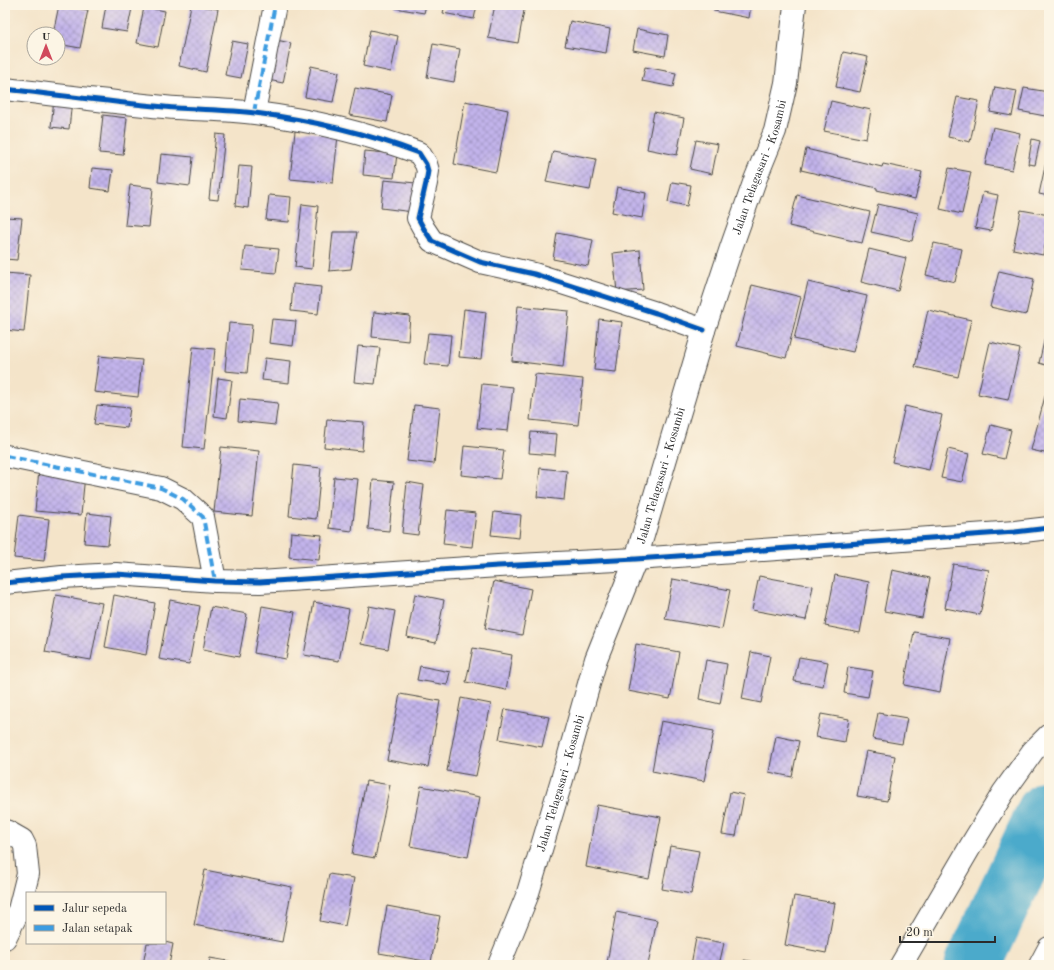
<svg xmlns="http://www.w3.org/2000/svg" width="1054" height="970" viewBox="0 0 1054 970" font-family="'Old Standard TT',serif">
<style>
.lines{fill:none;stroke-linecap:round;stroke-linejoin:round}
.river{stroke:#4caacb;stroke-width:57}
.building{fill:url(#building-cross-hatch)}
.minor-casing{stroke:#494743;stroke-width:24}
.major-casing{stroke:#494743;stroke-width:24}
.minor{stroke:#fff;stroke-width:22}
.major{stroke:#fff;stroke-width:22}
.quiet{stroke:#3d9ce1;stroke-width:4;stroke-dasharray:8 4;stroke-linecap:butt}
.cycleway-casing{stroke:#fcf5e5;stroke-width:8}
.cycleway{stroke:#0057b8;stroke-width:5}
.labels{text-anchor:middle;stroke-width:3.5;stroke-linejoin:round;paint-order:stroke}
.street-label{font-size:12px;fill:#2b2b2b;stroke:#fcf5e5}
</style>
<defs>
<pattern id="building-cross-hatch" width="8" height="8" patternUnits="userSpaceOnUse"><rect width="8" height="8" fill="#c2b4eb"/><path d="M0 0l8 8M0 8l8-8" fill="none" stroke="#9e93bf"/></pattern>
</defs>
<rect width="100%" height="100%" fill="#fcf5e5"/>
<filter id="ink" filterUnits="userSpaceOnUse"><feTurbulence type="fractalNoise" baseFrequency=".025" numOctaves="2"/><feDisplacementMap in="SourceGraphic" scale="8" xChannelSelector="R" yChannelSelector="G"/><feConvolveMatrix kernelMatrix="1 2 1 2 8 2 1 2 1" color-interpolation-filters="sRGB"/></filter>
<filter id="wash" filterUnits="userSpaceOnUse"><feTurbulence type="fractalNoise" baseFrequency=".012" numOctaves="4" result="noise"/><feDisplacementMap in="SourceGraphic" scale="16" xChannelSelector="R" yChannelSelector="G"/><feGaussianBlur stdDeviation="0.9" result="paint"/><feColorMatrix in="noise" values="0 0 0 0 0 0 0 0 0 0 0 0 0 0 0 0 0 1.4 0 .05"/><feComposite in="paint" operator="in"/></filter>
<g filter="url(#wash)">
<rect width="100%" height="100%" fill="#f4e4c9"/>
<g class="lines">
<path class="river" d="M 973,965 L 1045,812 L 1049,808"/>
</g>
<g id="blocks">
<path class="building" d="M 59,5 L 88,10 L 80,48 L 58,44 L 58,34 L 53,34 Z
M 106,5 L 116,5 L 132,8 L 127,32 L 102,28 Z
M 191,5 L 195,5 L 218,9 L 206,72 L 179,66 Z
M 396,5 L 426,5 L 424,13 L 395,8 Z
M 445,5 L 477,5 L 474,19 L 443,13 Z
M 495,5 L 525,5 L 518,43 L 488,38 Z
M 715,5 L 751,5 L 749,18 L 714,11 Z
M 144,7 L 165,11 L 158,47 L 137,43 Z
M 570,21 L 610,29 L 606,53 L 565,46 Z
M 637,29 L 668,35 L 665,56 L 633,50 Z
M 370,30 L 398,36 L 391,72 L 363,66 Z
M 271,39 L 291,43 L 283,83 L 263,79 Z
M 232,41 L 248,44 L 241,78 L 225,75 Z
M 433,44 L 460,49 L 454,82 L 427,77 Z
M 843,52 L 868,57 L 860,92 L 836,87 Z
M 311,66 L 339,72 L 333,102 L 305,97 Z
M 645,67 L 676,73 L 673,87 L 642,81 Z
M 995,87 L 1017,91 L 1012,116 L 990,112 Z
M 355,88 L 392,95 L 387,122 L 349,115 Z
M 1024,88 L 1049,92 L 1045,116 L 1019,111 Z
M 957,97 L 979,101 L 970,142 L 948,137 Z
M 54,99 L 72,100 L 69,129 L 51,127 Z
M 465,101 L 508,110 L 496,172 L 454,164 Z
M 831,101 L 871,110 L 866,139 L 824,131 Z
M 654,112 L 684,118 L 677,155 L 647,149 Z
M 103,115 L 127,118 L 123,155 L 99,153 Z
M 993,127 L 1020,133 L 1012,170 L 985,165 Z
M 295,131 L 338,135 L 333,183 L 290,179 Z
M 216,134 L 225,135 L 218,200 L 209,199 Z
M 1032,139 L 1040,141 L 1035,165 L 1028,164 Z
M 696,140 L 718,144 L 712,174 L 690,169 Z
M 806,149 L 882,167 L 883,164 L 922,172 L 915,199 L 877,190 L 877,188 L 801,170 Z
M 365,151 L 397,154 L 394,178 L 363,175 Z
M 553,151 L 596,159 L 590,190 L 546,182 Z
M 1048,153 L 1049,153 L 1049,196 L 1039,194 Z
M 161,154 L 193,157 L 190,186 L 158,182 Z
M 239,166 L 252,167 L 248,208 L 235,206 Z
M 92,168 L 113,170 L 110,191 L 90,188 Z
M 949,168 L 971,172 L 962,214 L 940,209 Z
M 384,180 L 416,183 L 413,212 L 381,208 Z
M 672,182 L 691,185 L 687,206 L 668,202 Z
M 130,185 L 153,188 L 149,227 L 125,225 Z
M 617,187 L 646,193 L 642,218 L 612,212 Z
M 983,192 L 998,195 L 991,231 L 975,228 Z
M 269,195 L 291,197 L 289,222 L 266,220 Z
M 797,195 L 870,212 L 862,243 L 789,226 Z
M 302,204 L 318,206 L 312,269 L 295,267 Z
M 878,204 L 918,213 L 912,241 L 871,232 Z
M 1021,210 L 1049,215 L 1049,227 L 1043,255 L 1013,249 Z
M 5,217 L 22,218 L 17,260 L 5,259 Z
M 333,232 L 357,232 L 351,269 L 329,271 Z
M 557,233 L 593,240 L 588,266 L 553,259 Z
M 934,243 L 962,249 L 955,282 L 926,275 Z
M 245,246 L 279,249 L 276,273 L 242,270 Z
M 869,249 L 906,258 L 898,291 L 861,282 Z
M 640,250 L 643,290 L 617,292 L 613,253 Z
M 999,271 L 1034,279 L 1026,315 L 990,307 Z
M 5,273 L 30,275 L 24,332 L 5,330 Z
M 808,282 L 867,296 L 853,352 L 794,339 Z
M 293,284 L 321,287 L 318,314 L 291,311 Z
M 752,285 L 801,297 L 786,358 L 737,346 Z
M 518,306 L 569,311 L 563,367 L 512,361 Z
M 464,309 L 486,312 L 481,359 L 459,357 Z
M 928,310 L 971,320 L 958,377 L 915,367 Z
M 374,312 L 410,316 L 408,341 L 372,337 Z
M 272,319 L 296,321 L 293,346 L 269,343 Z
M 599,319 L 622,322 L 616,372 L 594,370 Z
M 229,323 L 252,325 L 247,373 L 225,371 Z
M 1048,324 L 1049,324 L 1049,366 L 1039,363 Z
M 428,333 L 451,335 L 448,366 L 424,364 Z
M 990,342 L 1020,349 L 1008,400 L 978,394 Z
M 358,346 L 380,348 L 375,384 L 354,382 Z
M 193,347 L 215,349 L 204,449 L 183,447 Z
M 99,356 L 142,360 L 138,397 L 94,392 Z
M 265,358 L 291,361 L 289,383 L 262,380 Z
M 535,374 L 583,379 L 578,425 L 530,420 Z
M 218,378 L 232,380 L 227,418 L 214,416 Z
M 482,384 L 513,387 L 508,431 L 477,428 Z
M 1045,396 L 1049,397 L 1049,454 L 1031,450 Z
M 240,399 L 278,403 L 275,425 L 238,421 Z
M 97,405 L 130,408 L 127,428 L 94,424 Z
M 414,405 L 440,408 L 434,464 L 407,461 Z
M 905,406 L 942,415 L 929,470 L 892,462 Z
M 327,419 L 364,422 L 362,451 L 324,447 Z
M 991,425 L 1011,430 L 1004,459 L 983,454 Z
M 531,432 L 557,434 L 555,455 L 529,453 Z
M 464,446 L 504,450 L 500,479 L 461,475 Z
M 221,447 L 259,451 L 252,516 L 214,512 Z
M 948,449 L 969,454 L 962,482 L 941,478 Z
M 294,465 L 321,468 L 316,519 L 289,516 Z
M 540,468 L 567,471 L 564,500 L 537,497 Z
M 39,470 L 85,475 L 81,515 L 35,511 Z
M 334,477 L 358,479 L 352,531 L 329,528 Z
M 373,480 L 394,482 L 389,531 L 368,529 Z
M 407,482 L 424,485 L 418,535 L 402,533 Z
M 447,510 L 476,513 L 472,547 L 443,544 Z
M 494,512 L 521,515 L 519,538 L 491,535 Z
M 87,513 L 111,516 L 108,545 L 84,543 Z
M 19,515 L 49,519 L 44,561 L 14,558 Z
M 291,532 L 322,535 L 319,560 L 289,557 Z
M 953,564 L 989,570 L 980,615 L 945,608 Z
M 892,570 L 930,578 L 922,618 L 884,611 Z
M 835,575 L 869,582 L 860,633 L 825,626 Z
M 759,576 L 813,586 L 806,620 L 752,610 Z
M 673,579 L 730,590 L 722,629 L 665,619 Z
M 494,581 L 531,589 L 522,635 L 485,628 Z
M 415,594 L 444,600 L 436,643 L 407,637 Z
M 56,595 L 102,603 L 91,660 L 45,652 Z
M 114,595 L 155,603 L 146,655 L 105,647 Z
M 170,600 L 200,606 L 189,664 L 159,659 Z
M 314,602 L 349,609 L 339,661 L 304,655 Z
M 262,606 L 295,612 L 286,659 L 254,653 Z
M 369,606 L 395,611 L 388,649 L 361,644 Z
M 211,607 L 247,614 L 239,657 L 203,650 Z
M 914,632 L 950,638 L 940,692 L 904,685 Z
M 636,644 L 679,652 L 670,699 L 628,691 Z
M 473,648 L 512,655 L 506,690 L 466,682 Z
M 751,652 L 770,656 L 761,703 L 742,699 Z
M 799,657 L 828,662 L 823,686 L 794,681 Z
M 706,660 L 727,664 L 720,704 L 699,699 Z
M 420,666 L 450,672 L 447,685 L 417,680 Z
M 848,667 L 873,671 L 868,697 L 844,693 Z
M 400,694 L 440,701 L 428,767 L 387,760 Z
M 461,698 L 491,704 L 476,776 L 447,771 Z
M 505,709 L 549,717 L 542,747 L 499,739 Z
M 878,713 L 907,718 L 902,744 L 873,739 Z
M 821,714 L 849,719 L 845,742 L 816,737 Z
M 661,721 L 714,731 L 704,781 L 652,771 Z
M 776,736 L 799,741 L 792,777 L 769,772 Z
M 866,751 L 895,756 L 887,801 L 857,796 Z
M 366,781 L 390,785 L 375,858 L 352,854 Z
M 421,786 L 480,797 L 468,857 L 410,846 Z
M 730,792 L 744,795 L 736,836 L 722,834 Z
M 597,805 L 661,817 L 649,879 L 586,867 Z
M 670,846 L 699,851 L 691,894 L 662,889 Z
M 205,870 L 292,887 L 282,942 L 194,925 Z
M 329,874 L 354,878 L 345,926 L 320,921 Z
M 794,896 L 835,903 L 826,953 L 785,945 Z
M 387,906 L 440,916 L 431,962 L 379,953 Z
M 616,912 L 657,920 L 648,965 L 614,965 L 607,963 Z
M 696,938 L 724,943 L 719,965 L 691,965 Z
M 165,942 L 173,944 L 169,965 L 143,965 L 147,943 L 165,943 Z
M 210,958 L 245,964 L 244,965 L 209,965 Z
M 744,960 L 767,964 L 767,965 L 743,965 Z"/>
</g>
</g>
<g filter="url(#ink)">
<use href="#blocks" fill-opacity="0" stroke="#494743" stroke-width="1"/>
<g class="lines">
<g class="minor-casing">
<path id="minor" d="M 5,89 C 58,95 111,102 164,107 C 194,110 225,109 255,113 C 311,120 366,133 419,153 L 426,164 L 428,171 L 426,183 L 418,218 L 424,229 L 432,241 L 480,262 L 534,274 L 656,313 L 704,330
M 254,112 L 275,5
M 6,456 L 161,488 L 183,499 L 203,517 L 215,581
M 5,583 L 62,577 L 116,574 L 215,581 L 260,582 L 498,566 L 636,559 L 1015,532 L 1049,528
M 5,831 L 8,832 L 22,840 L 25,846 L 28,874 L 19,910 L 5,938
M 901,965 L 973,842 L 1003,793 L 1033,751 L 1049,735
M 1040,965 L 1049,948"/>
</g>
<g class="major-casing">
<g id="major">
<path id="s1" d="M 499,965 L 527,896 L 563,776 L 596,659 L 636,559 L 704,330 L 731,248 L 755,180 L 775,131 L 786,83 L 795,5"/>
</g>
</g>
<use href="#minor" class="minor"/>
<use href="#major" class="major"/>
<path class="quiet" d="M 254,112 L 275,5
M 6,456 L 161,488 L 183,499 L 203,517 L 215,581"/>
<g class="cycleway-casing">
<path id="cycleway" d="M 5,89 C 58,95 111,102 164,107 C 194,110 225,109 255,113 C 311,120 366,133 419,153 L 426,164 L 428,171 L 426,183 L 418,218 L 424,229 L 432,241 L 480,262 L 534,274 L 656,313 L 704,330
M 5,583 L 62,577 L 116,574 L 215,581 L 260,582 L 498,566 L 636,559 L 1015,532 L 1049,528"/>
</g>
<use href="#cycleway" class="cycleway"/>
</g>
</g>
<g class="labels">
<g class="street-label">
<text dy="4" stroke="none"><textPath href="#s1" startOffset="840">Jalan Telagasari - Kosambi</textPath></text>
<text dy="4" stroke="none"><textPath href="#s1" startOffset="516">Jalan Telagasari - Kosambi</textPath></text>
<text dy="4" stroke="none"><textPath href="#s1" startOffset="192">Jalan Telagasari - Kosambi</textPath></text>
</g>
</g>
<rect width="1054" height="970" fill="none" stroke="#fcf5e5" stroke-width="20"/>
<rect x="26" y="892" width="140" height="52" fill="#fcf5e5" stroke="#a8a49b"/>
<rect x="34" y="905" width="20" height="6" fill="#0057b8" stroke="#a8a49b"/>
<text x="62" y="912" font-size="12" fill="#2b2b2b">Jalur sepeda</text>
<rect x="34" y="925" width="20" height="6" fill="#3d9ce1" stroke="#a8a49b"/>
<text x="62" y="932" font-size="12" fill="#2b2b2b">Jalan setapak</text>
<g transform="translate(46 46)"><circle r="19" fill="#fcf5e5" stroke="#a8a49b"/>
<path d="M0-3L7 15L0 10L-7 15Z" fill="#d1495b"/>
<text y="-6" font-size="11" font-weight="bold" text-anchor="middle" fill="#2b2b2b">U</text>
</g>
<path d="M900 936v6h95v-6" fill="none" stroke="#2b2b2b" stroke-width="2"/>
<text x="906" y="936" font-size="12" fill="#2b2b2b" stroke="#fcf5e5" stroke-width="3" paint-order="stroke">20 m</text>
</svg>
